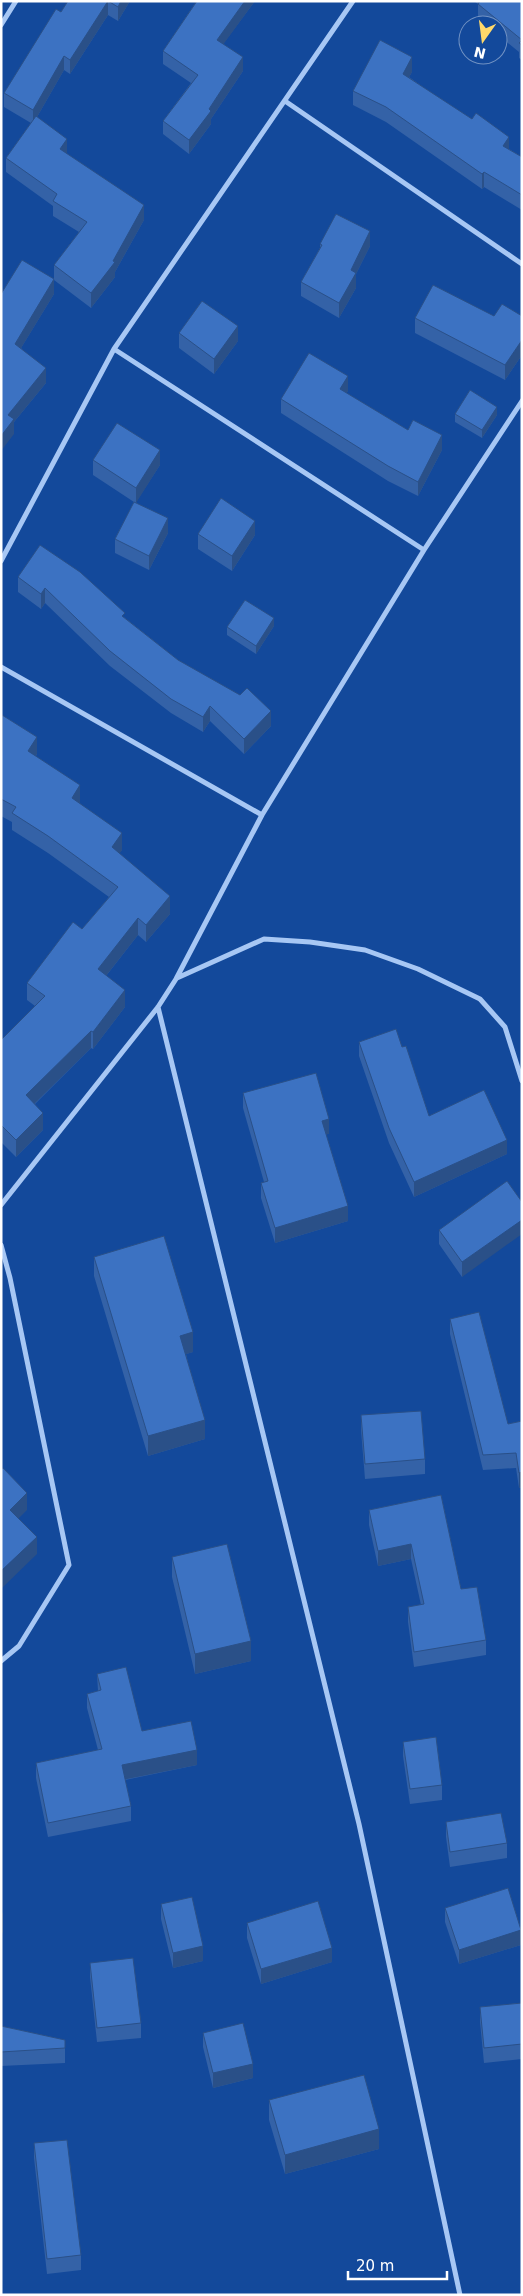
<svg xmlns="http://www.w3.org/2000/svg" width="523" height="2296" viewBox="0 0 523 2296" font-family="'DejaVu Sans',sans-serif">
<style>
.lines{fill:none;stroke-linecap:round;stroke-linejoin:round}
.street{stroke:#a7c7f4;stroke-width:5}
.wall{fill:#3462a7}
.shaded-wall{fill:#2a5088}
.building{fill:#3c72c2;stroke:#2a5088}
</style>
<rect width="100%" height="100%" fill="#13499b"/>
<g class="lines">
<path class="street" d="M 1,25 L 16,1
M 285,101 L 522,264
M 114,349 L 424,550
M 1,561 L 114,349 L 353,1
M 1,667 L 262,815
M 177,978 L 264,939 L 310,942 L 365,950 L 418,969 L 480,999 L 505,1027 L 522,1081
M 158,1007 L 359,1824 L 460,2295
M 1,1205 L 158,1007 L 176,979 L 262,815 L 424,550 L 522,401
M 1,1245 L 10,1278 L 69,1565 L 19,1646 L 1,1661"/>
</g>
<path class="wall" d="M 68,1 L 130,1 L 118,21 L 108,15 L 70,74 L 64,70 L 37,117 L 67,154 L 144,220 L 115,272 L 115,277 L 91,308 L 54,280 L 54,294 L 21,348 L 46,383 L 14,422 L 14,434 L 1,294 L 54,279 L 54,265 L 79,232 L 53,216 L 53,206 L 6,172 L 6,158 L 31,123 L 4,107 L 4,93 L 61,12 Z
M 194,1 L 255,1 L 223,44 L 243,71 L 211,119 L 211,124 L 189,154 L 163,134 L 163,121 L 191,83 L 163,64 L 163,51 L 196,2 Z
M 474,1 L 522,1 L 522,60 L 519,58 L 519,52 L 498,35 L 498,25 L 486,25 L 478,18 L 478,4 Z
M 412,72 L 409,77 L 509,149 L 522,157 L 522,210 L 484,187 L 482,189 L 386,122 L 353,105 L 353,91 Z
M 320,244 L 370,246 L 356,274 L 356,288 L 339,318 L 301,296 L 301,282 L 320,248 Z
M 494,316 L 522,316 L 522,355 L 505,380 L 415,333 L 415,318 Z
M 179,333 L 238,341 L 214,374 L 179,348 Z
M 348,391 L 346,393 L 408,430 L 442,450 L 418,496 L 388,481 L 281,413 L 281,399 Z
M 455,414 L 497,415 L 482,438 L 455,422 Z
M 93,460 L 160,465 L 136,502 L 168,533 L 149,570 L 115,553 L 115,539 L 134,502 L 93,475 Z
M 198,534 L 255,535 L 232,571 L 198,549 Z
M 18,577 L 125,618 L 178,660 L 271,726 L 244,754 L 210,721 L 203,732 L 171,713 L 110,666 L 45,603 L 41,609 L 18,592 Z
M 274,626 L 256,654 L 227,635 L 227,627 Z
M 1,716 L 37,754 L 36,756 L 80,802 L 79,804 L 122,850 L 119,853 L 170,914 L 146,942 L 138,935 L 106,976 L 125,1007 L 93,1049 L 91,1048 L 35,1104 L 43,1130 L 16,1157 L 1,1142 L 1,1040 L 35,1006 L 27,1000 L 27,983 L 82,929 L 109,897 L 48,853 L 12,830 L 12,822 L 1,816 Z
M 359,1042 L 402,1047 L 429,1116 L 507,1154 L 414,1197 L 389,1143 L 359,1056 Z
M 243,1093 L 329,1134 L 326,1134 L 348,1221 L 275,1243 L 261,1198 L 261,1183 L 264,1182 L 243,1108 Z
M 522,1202 L 462,1277 L 439,1244 L 439,1230 Z
M 94,1257 L 193,1352 L 186,1354 L 205,1439 L 148,1456 L 94,1276 Z
M 450,1319 L 508,1424 L 522,1421 L 522,1487 L 519,1488 L 516,1468 L 483,1470 L 450,1334 Z
M 361,1415 L 425,1459 L 425,1474 L 365,1479 L 361,1430 Z
M 441,1495 L 461,1589 L 486,1640 L 486,1655 L 414,1667 L 408,1622 L 408,1607 L 421,1605 L 411,1559 L 378,1566 L 369,1525 L 369,1510 Z
M 172,1557 L 251,1661 L 195,1674 L 172,1577 Z
M 97,1674 L 142,1731 L 197,1765 L 125,1780 L 131,1806 L 131,1821 L 48,1837 L 36,1778 L 36,1763 L 98,1750 L 87,1708 L 87,1694 L 98,1691 Z
M 403,1742 L 442,1785 L 442,1800 L 410,1804 L 403,1756 Z
M 446,1822 L 507,1843 L 507,1858 L 450,1867 L 446,1837 Z
M 161,1904 L 203,1961 L 173,1968 L 161,1919 Z
M 445,1908 L 521,1945 L 459,1964 L 445,1922 Z
M 247,1923 L 332,1962 L 261,1984 L 247,1938 Z
M 90,1963 L 141,2023 L 141,2038 L 97,2042 L 90,1977 Z
M 522,2003 L 522,2059 L 484,2063 L 480,2022 L 480,2007 Z
M 1,2026 L 65,2040 L 65,2063 L 1,2066 Z
M 203,2033 L 253,2078 L 213,2088 L 203,2047 Z
M 269,2100 L 379,2149 L 285,2174 L 269,2120 Z
M 34,2143 L 81,2255 L 81,2270 L 47,2274 L 34,2158 Z"/>
<path class="shaded-wall" d="M 108,1 L 108,15 L 70,74 L 70,60 Z
M 121,1 L 130,1 L 118,21 L 118,7 Z
M 245,1 L 255,1 L 217,53 L 217,40 Z
M 64,56 L 64,70 L 33,124 L 33,110 Z
M 243,57 L 243,71 L 211,119 L 211,124 L 189,154 L 189,140 Z
M 412,57 L 412,72 L 403,88 L 403,74 Z
M 509,137 L 509,152 L 503,146 Z
M 67,139 L 67,154 L 60,149 Z
M 484,172 L 484,187 L 482,189 L 482,174 Z
M 144,205 L 144,220 L 115,272 L 115,277 L 91,308 L 91,293 L 113,261 Z
M 370,231 L 370,246 L 356,274 L 356,288 L 339,318 L 339,303 L 351,270 Z
M 54,279 L 54,294 L 15,358 L 15,344 Z
M 238,326 L 238,341 L 214,374 L 214,359 Z
M 522,340 L 522,355 L 505,380 L 505,365 Z
M 46,368 L 46,383 L 14,422 L 14,434 L 1,451 L 1,436 L 8,415 Z
M 348,376 L 348,391 L 340,404 L 340,389 Z
M 497,407 L 497,415 L 482,438 L 482,430 Z
M 442,435 L 442,450 L 418,496 L 418,482 Z
M 160,450 L 160,465 L 136,503 L 136,488 Z
M 168,518 L 168,533 L 149,570 L 149,556 Z
M 255,521 L 255,535 L 232,571 L 232,556 Z
M 45,588 L 45,603 L 41,609 L 41,594 Z
M 274,618 L 274,626 L 256,654 L 256,646 Z
M 210,706 L 210,721 L 203,732 L 203,717 Z
M 271,711 L 271,726 L 244,754 L 244,739 Z
M 37,737 L 37,754 L 28,768 L 28,751 Z
M 80,785 L 80,802 L 72,816 L 72,798 Z
M 122,833 L 122,850 L 112,864 L 112,847 Z
M 170,896 L 170,914 L 146,942 L 146,925 Z
M 138,918 L 138,935 L 98,986 L 98,969 Z
M 125,990 L 125,1007 L 93,1049 L 93,1032 Z
M 91,1031 L 91,1048 L 26,1112 L 26,1095 Z
M 43,1113 L 43,1130 L 16,1157 L 16,1140 Z
M 329,1119 L 329,1134 L 322,1135 L 322,1121 Z
M 507,1140 L 507,1154 L 414,1197 L 414,1182 Z
M 348,1206 L 348,1221 L 275,1243 L 275,1228 Z
M 522,1220 L 522,1234 L 462,1277 L 462,1262 Z
M 193,1332 L 193,1352 L 180,1356 L 180,1336 Z
M 205,1420 L 205,1439 L 148,1456 L 148,1436 Z
M 522,1472 L 522,1487 L 519,1488 L 519,1473 Z
M 27,1493 L 27,1510 L 10,1527 L 10,1510 Z
M 37,1537 L 37,1554 L 1,1589 L 1,1571 Z
M 411,1544 L 411,1559 L 378,1566 L 378,1551 Z
M 251,1641 L 251,1661 L 195,1674 L 195,1654 Z
M 197,1750 L 197,1765 L 122,1780 L 122,1765 Z
M 3,1912 L 3,1932 L 1,1936 L 1,1916 Z
M 521,1930 L 521,1945 L 459,1964 L 459,1950 Z
M 203,1946 L 203,1961 L 173,1968 L 173,1953 Z
M 332,1948 L 332,1962 L 261,1984 L 261,1969 Z
M 253,2064 L 253,2078 L 213,2088 L 213,2073 Z
M 379,2129 L 379,2149 L 285,2174 L 285,2155 Z"/>
<path class="building" d="M 68,1 L 108,1 L 70,60 L 64,56 L 33,110 L 4,93 L 56,9 L 61,12 Z
M 108,1 L 121,1 L 118,7 Z
M 197,1 L 245,1 L 217,40 L 243,57 L 209,109 L 211,111 L 189,140 L 163,121 L 198,75 L 163,51 Z
M 480,1 L 522,1 L 522,45 L 519,43 L 522,40 L 478,4 Z
M 380,40 L 412,57 L 403,74 L 472,119 L 476,113 L 509,137 L 503,146 L 522,157 L 522,195 L 484,172 L 482,174 L 386,107 L 353,91 Z
M 36,116 L 67,139 L 60,149 L 144,205 L 113,261 L 115,262 L 91,293 L 54,265 L 87,222 L 53,201 L 57,194 L 6,158 Z
M 336,214 L 370,231 L 351,270 L 356,273 L 339,303 L 301,282 L 322,245 L 320,244 Z
M 22,260 L 54,279 L 15,344 L 46,368 L 8,415 L 14,419 L 1,436 L 1,294 Z
M 433,285 L 494,316 L 502,304 L 522,316 L 522,340 L 505,365 L 415,318 Z
M 202,301 L 238,326 L 214,359 L 179,333 Z
M 309,353 L 348,376 L 340,389 L 408,430 L 413,420 L 442,435 L 418,482 L 388,466 L 281,399 Z
M 470,390 L 497,407 L 482,430 L 455,414 Z
M 117,423 L 160,450 L 136,488 L 93,460 Z
M 221,498 L 255,521 L 232,556 L 198,534 Z
M 134,502 L 168,518 L 149,556 L 115,539 Z
M 40,545 L 80,572 L 125,613 L 122,616 L 178,660 L 240,695 L 247,688 L 271,711 L 244,739 L 210,706 L 203,717 L 171,699 L 110,651 L 45,588 L 41,594 L 18,577 Z
M 245,600 L 274,618 L 256,646 L 227,627 Z
M 2,715 L 37,737 L 28,751 L 80,785 L 72,798 L 122,833 L 112,847 L 170,896 L 146,925 L 138,918 L 98,969 L 125,990 L 93,1032 L 91,1031 L 26,1095 L 43,1113 L 16,1140 L 1,1125 L 1,1040 L 45,996 L 27,983 L 73,922 L 82,929 L 118,887 L 48,836 L 12,813 L 16,807 L 1,799 Z
M 396,1029 L 402,1047 L 406,1046 L 429,1116 L 484,1090 L 507,1140 L 414,1182 L 389,1128 L 359,1042 Z
M 316,1073 L 329,1119 L 322,1121 L 348,1206 L 275,1228 L 261,1183 L 268,1181 L 243,1093 Z
M 507,1181 L 522,1202 L 522,1220 L 462,1262 L 439,1230 Z
M 164,1236 L 193,1332 L 180,1336 L 205,1420 L 148,1436 L 94,1257 Z
M 479,1312 L 508,1424 L 522,1421 L 522,1472 L 519,1473 L 516,1453 L 483,1455 L 450,1319 Z
M 421,1411 L 425,1459 L 365,1464 L 361,1415 Z
M 3,1468 L 27,1493 L 10,1510 L 37,1537 L 1,1571 L 1,1469 Z
M 441,1495 L 461,1589 L 477,1587 L 486,1640 L 414,1652 L 408,1607 L 424,1604 L 411,1544 L 378,1551 L 369,1510 Z
M 227,1544 L 251,1641 L 195,1654 L 172,1557 Z
M 126,1667 L 142,1731 L 191,1721 L 197,1750 L 122,1765 L 131,1806 L 48,1823 L 36,1763 L 102,1749 L 87,1694 L 101,1690 L 97,1674 Z
M 436,1737 L 442,1785 L 410,1789 L 403,1742 Z
M 501,1813 L 507,1843 L 450,1852 L 446,1822 Z
M 508,1888 L 521,1930 L 459,1950 L 445,1908 Z
M 192,1897 L 203,1946 L 173,1953 L 161,1904 Z
M 318,1901 L 332,1948 L 261,1969 L 247,1923 Z
M 133,1958 L 141,2023 L 97,2028 L 90,1963 Z
M 522,2003 L 522,2044 L 484,2048 L 480,2007 Z
M 243,2023 L 253,2064 L 213,2073 L 203,2033 Z
M 1,2026 L 65,2040 L 65,2048 L 1,2052 Z
M 364,2075 L 379,2129 L 285,2155 L 269,2100 Z
M 67,2140 L 81,2255 L 47,2259 L 34,2143 Z"/>
<rect width="523" height="2296" fill="none" stroke="#ffffff" stroke-width="5"/>
<g transform="translate(483 40) rotate(194)"><circle r="24" fill="#13499b" stroke="#7192c3"/>
<path d="M0-4L9 19L0 12L-9 19Z" fill="#ffd96a"/>
<text y="-8" font-size="14" font-weight="bold" text-anchor="middle" fill="#ffffff">N</text>
</g>
<path d="M348 2271v8h99v-8" fill="none" stroke="#ffffff" stroke-width="2.5"/>
<text x="356" y="2271" font-size="15" fill="#ffffff" stroke="#13499b" stroke-width="4" paint-order="stroke">20 m</text>
</svg>
